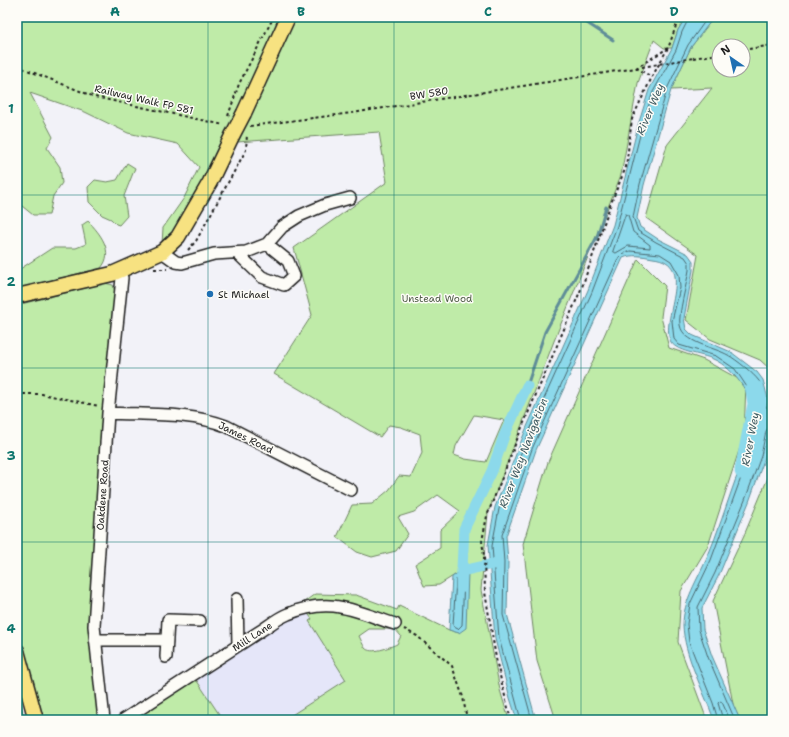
<svg xmlns="http://www.w3.org/2000/svg" width="789" height="737" viewBox="0 0 789 737" font-family="'Shantell Sans',sans-serif">
<style>
.built{fill:#e5e6f9}
.green{fill:#bfeba8;stroke:#6e8462;fill-rule:evenodd}
.water{fill:#8cd9eb;stroke:#5f8d98}
.lines{fill:none;stroke-linecap:round;stroke-linejoin:round}
.shore{stroke:#49686f;stroke-width:1}
.stream{stroke:#5f8d98;stroke-width:3}
.canal{stroke:#8cd9eb;stroke-width:11}
.river{stroke:#8cd9eb;stroke-width:19}
.minor-casing{stroke:#1c1c1c;stroke-width:14}
.major-casing{stroke:#1c1c1c;stroke-width:17}
.path{stroke:#1c1c1c;stroke-width:2;stroke-dasharray:3 3;stroke-linecap:butt}
.minor{stroke:#fdfcf7;stroke-width:11}
.major{stroke:#f7e281;stroke-width:14}
.major-bridge-casing{stroke:#1c1c1c;stroke-width:17;stroke-linecap:butt}
.path-bridge{stroke:#1c1c1c;stroke-width:2;stroke-dasharray:3 3;stroke-linecap:butt}
.major-bridge{stroke:#f7e281;stroke-width:14}
.grid{fill:none;stroke:#0f766e;stroke-width:1;stroke-opacity:0.55}
.poi-dot{fill:#1f6fb2;stroke:#fdfcf7;stroke-width:1.5}
.labels{text-anchor:middle;stroke-width:3;stroke-linejoin:round;paint-order:stroke}
.street-label{font-size:10px;fill:#1c1c1c;stroke:#fdfcf7}
.poi-label{font-size:10px;fill:#1c1c1c;stroke:#fdfcf7;text-anchor:start}
.park-label{font-size:10px;fill:#4d5a46;stroke:#fdfcf7}
.water-label{font-size:11px;font-style:italic;fill:#435e64;stroke:#fdfcf7}
.neatline{fill:none;stroke:#0f766e;stroke-width:1.5}
.grid-label{font-size:13px;text-anchor:middle;font-weight:bold;fill:#0f766e}
</style>
<rect width="100%" height="100%" fill="#f2f2f8"/>
<filter id="ink" filterUnits="userSpaceOnUse"><feTurbulence type="fractalNoise" baseFrequency=".025" numOctaves="2"/><feDisplacementMap in="SourceGraphic" scale="8" xChannelSelector="R" yChannelSelector="G"/><feConvolveMatrix kernelMatrix="1 2 1 2 8 2 1 2 1" color-interpolation-filters="sRGB"/></filter>
<g filter="url(#ink)">
<path class="built" d="M 306,611 L 335,653 L 431,720 L 223,720 L 195,678 L 286,620 Z"/>
<path class="green" d="M 17,17 L 279,17 L 241,107 L 223,146 L 176,228 L 162,244 L 163,228 L 184,198 L 199,167 L 178,144 L 128,133 L 85,112 L 30,93 L 53,137 L 47,148 L 60,167 L 62,183 L 53,196 L 49,215 L 33,215 L 17,202 Z
M 294,17 L 686,17 L 678,30 L 672,48 L 664,48 L 654,40 L 638,83 L 621,175 L 554,341 L 488,513 L 481,590 L 500,690 L 509,720 L 284,720 L 346,680 L 309,621 L 312,619 L 306,611 L 304,602 L 315,594 L 356,595 L 397,610 L 399,606 L 449,630 L 459,633 L 458,573 L 439,585 L 424,586 L 415,564 L 440,548 L 440,530 L 460,511 L 438,495 L 414,512 L 398,517 L 408,534 L 396,551 L 372,557 L 357,552 L 337,537 L 352,505 L 372,504 L 389,490 L 399,476 L 411,477 L 422,453 L 420,434 L 401,427 L 389,425 L 380,437 L 274,374 L 312,315 L 294,248 L 387,182 L 379,132 L 237,142 ZM 474,415 L 504,420 L 486,462 L 465,459 L 454,455 L 456,446 ZM 369,629 L 395,629 L 401,636 L 397,644 C 390,647 371,655 365,648 C 363,645 361,640 359,636 Z
M 714,17 L 772,17 L 772,371 L 760,360 L 710,339 L 686,320 L 698,255 L 646,218 L 667,145 L 712,88 L 671,90 L 691,47 ZM 719,46 L 743,46 L 743,70 L 719,70 Z
M 127,163 L 135,168 L 124,196 L 127,216 L 119,225 L 116,224 L 111,219 L 102,215 L 89,202 L 88,187 L 95,180 L 107,182 L 117,180 Z
M 88,221 C 100,233 115,252 101,268 L 17,289 L 17,271 L 52,248 L 76,248 L 86,244 L 82,225 Z
M 638,259 L 665,286 L 661,317 L 669,348 L 704,360 L 746,383 L 744,435 L 708,546 L 681,591 L 678,642 L 707,720 L 556,720 L 537,661 L 523,544 L 548,462 Z
M 105,283 L 113,285 L 116,295 L 100,480 L 99,720 L 41,720 L 17,629 L 17,305 Z
M 772,468 L 772,720 L 741,720 L 734,709 L 713,601 L 745,533 Z
M 195,678 L 223,720 L 130,720 Z
M 17,691 L 25,720 L 17,720 Z"/>
<path class="water" d="M 686,17 L 714,17 L 691,47 L 671,90 L 644,185 L 637,218 L 640,227 L 658,239 L 688,254 L 693,261 L 693,270 L 684,318 L 686,329 L 692,335 L 731,352 L 757,372 L 763,380 L 772,414 L 772,422 L 765,457 L 749,502 L 719,575 L 702,608 L 703,629 L 712,656 L 740,720 L 714,720 C 704,691 684,656 683,625 C 683,601 698,579 707,558 C 718,532 726,506 735,481 C 740,468 757,435 756,424 C 756,401 735,368 713,359 C 702,354 674,352 670,340 C 661,316 697,263 653,258 C 642,256 632,254 623,258 L 536,450 L 506,536 L 508,562 L 507,614 L 536,720 L 517,720 L 510,698 L 495,639 L 488,545 L 495,507 L 526,429 L 588,290 L 613,225 L 639,122 L 649,90 L 672,48 L 678,30 Z
M 458,573 L 468,573 L 466,628 L 459,633 L 449,630 L 452,577 Z"/>
<g class="lines">
<path class="shore" d="M 708,17 L 688,45 L 667,89 L 640,184 L 633,217 L 638,231 L 656,242 L 685,257 L 689,263 L 689,270 C 687,283 678,314 680,325 C 683,343 714,347 728,355 C 737,360 753,373 759,381 C 763,388 764,399 767,408 L 769,410 L 772,410
M 626,214 L 628,215 L 633,232 L 650,245 L 650,248 L 628,246 L 616,253 L 613,252 Z
M 459,577 L 462,577 L 464,579 L 462,625 L 458,629 L 454,627 L 453,625 L 456,580 Z
M 521,720 L 499,638 L 492,546 L 499,509 L 530,430 L 592,292 L 617,226 L 643,123 L 653,92 L 676,50 L 682,32 L 688,20 L 689,17
M 532,720 L 503,615 L 504,562 L 502,535 L 532,449 L 619,257 L 622,254 L 630,251 L 660,254 L 671,261 L 679,275 L 680,288 L 672,321 L 674,339 L 679,345 L 716,356 L 735,369 L 755,399 L 760,424 L 759,433 L 746,464 L 711,560 L 690,604 L 687,624 L 689,642 L 694,655 L 713,703 L 718,720
M 723,720 L 718,703 L 720,701 L 722,702 L 730,720
M 735,720 L 708,657 L 699,630 L 698,607 L 715,573 L 745,500 L 761,456 L 766,431 L 768,428 L 772,428"/>
<path class="stream" d="M 578,17 L 613,40
M 527,386 L 545,332 L 597,237 L 606,207"/>
<path class="canal" d="M 462,571 L 493,564
M 461,588 L 464,529 L 492,471 L 504,436 L 527,386"/>
<path class="river" d="M 744,471 L 757,404 L 755,390"/>
<g class="minor-casing">
<path id="minor" d="M 162,252 L 176,262 L 182,263 L 214,254 L 246,252 L 267,244 L 282,227 L 299,216 L 325,205 L 350,198
M 237,253 L 262,277 L 284,285 L 294,276 L 288,261 L 267,244
M 108,413 C 146,415 191,412 226,426 L 351,490
M 237,599 L 238,645
M 95,640 L 166,640
M 166,657 L 168,620 L 200,621
M 104,720 L 94,626 L 108,413 L 122,278 L 119,270
M 123,720 L 265,628 C 272,623 280,617 288,614 C 331,596 354,611 395,624"/>
</g>
<g class="major-casing">
<path id="major" d="M 244,113 L 288,17
M 17,296 L 112,274 L 162,252 L 178,237 L 210,182 L 232,136
M 17,651 L 36,720"/>
</g>
<path class="path" d="M 266,17 L 272,20
M 743,50 L 772,45
M 693,58 L 719,54
M 17,66 L 95,97 L 224,125
M 636,68 L 652,77
M 228,116 L 239,84 L 272,20
M 250,126 L 352,113 L 636,68 L 668,48
M 188,250 L 196,241 L 246,150 L 247,134
M 154,269 L 167,269
M 17,394 L 42,394 L 99,406
M 404,629 L 417,636 L 452,666 L 463,697 L 467,720
M 193,720 C 202,716 207,714 216,720
M 511,720 L 497,664 L 485,592 L 484,556 L 482,541 L 487,516 L 520,432 L 582,287 L 611,203 L 626,167 L 632,119 L 652,77 L 669,46 L 678,20 L 681,17"/>
<use href="#minor" class="minor"/>
<use href="#major" class="major"/>
<g class="major-bridge-casing">
<path id="major-bridge" d="M 232,136 L 244,113"/>
</g>
<path class="path-bridge" d="M 636,68 L 693,58"/>
<use href="#major-bridge" class="major-bridge"/>
</g>
</g>
<path class="grid" d="M 208,17 L 208,720M 394,17 L 394,720M 581,17 L 581,720M 17,195 L 772,195M 17,368 L 772,368M 17,542 L 772,542"/>
<circle class="poi-dot" cx="210" cy="294" r="4"/>
<g class="labels">
<g class="street-label">
<text transform="translate(429 93) rotate(-9)" y="4">BW 580</text>
<text transform="translate(144 99) rotate(13)" y="4">Railway Walk FP 581</text>
<text transform="translate(246 437) rotate(26)" y="4">James Road</text>
<text transform="translate(102 495) rotate(-86)" y="4">Oakdene Road</text>
<text transform="translate(252 636) rotate(-33)" y="4">Mill Lane</text>
</g>
<g class="poi-label">
<text x="218" y="298">St Michael</text>
</g>
<g class="park-label">
<text x="437" y="302">Unstead Wood</text>
</g>
<g class="water-label">
<text transform="translate(650 109) rotate(-67)" y="4">River Wey</text>
<text transform="translate(750 439) rotate(-79)" y="4">River Wey</text>
<text transform="translate(523 453) rotate(-69)" y="4">River Wey Navigation</text>
</g>
</g>
<rect width="789" height="737" fill="none" stroke="#fdfcf7" stroke-width="44"/>
<g transform="translate(731 58) rotate(326)"><circle r="19" fill="#fdfcf7" stroke="#a3a29f"/>
<path d="M0-3L7 15L0 10L-7 15Z" fill="#1f6fb2"/>
<text y="-6" font-size="11" font-weight="bold" text-anchor="middle" fill="#1c1c1c">N</text>
</g>
<rect x="22" y="22" width="745" height="693" class="neatline"/>
<g class="grid-label">
<text x="115" y="16">A</text>
<text x="301" y="16">B</text>
<text x="488" y="16">C</text>
<text x="674" y="16">D</text>
<text x="11" y="113">1</text>
<text x="11" y="286">2</text>
<text x="11" y="460">3</text>
<text x="11" y="633">4</text>
</g>
</svg>
